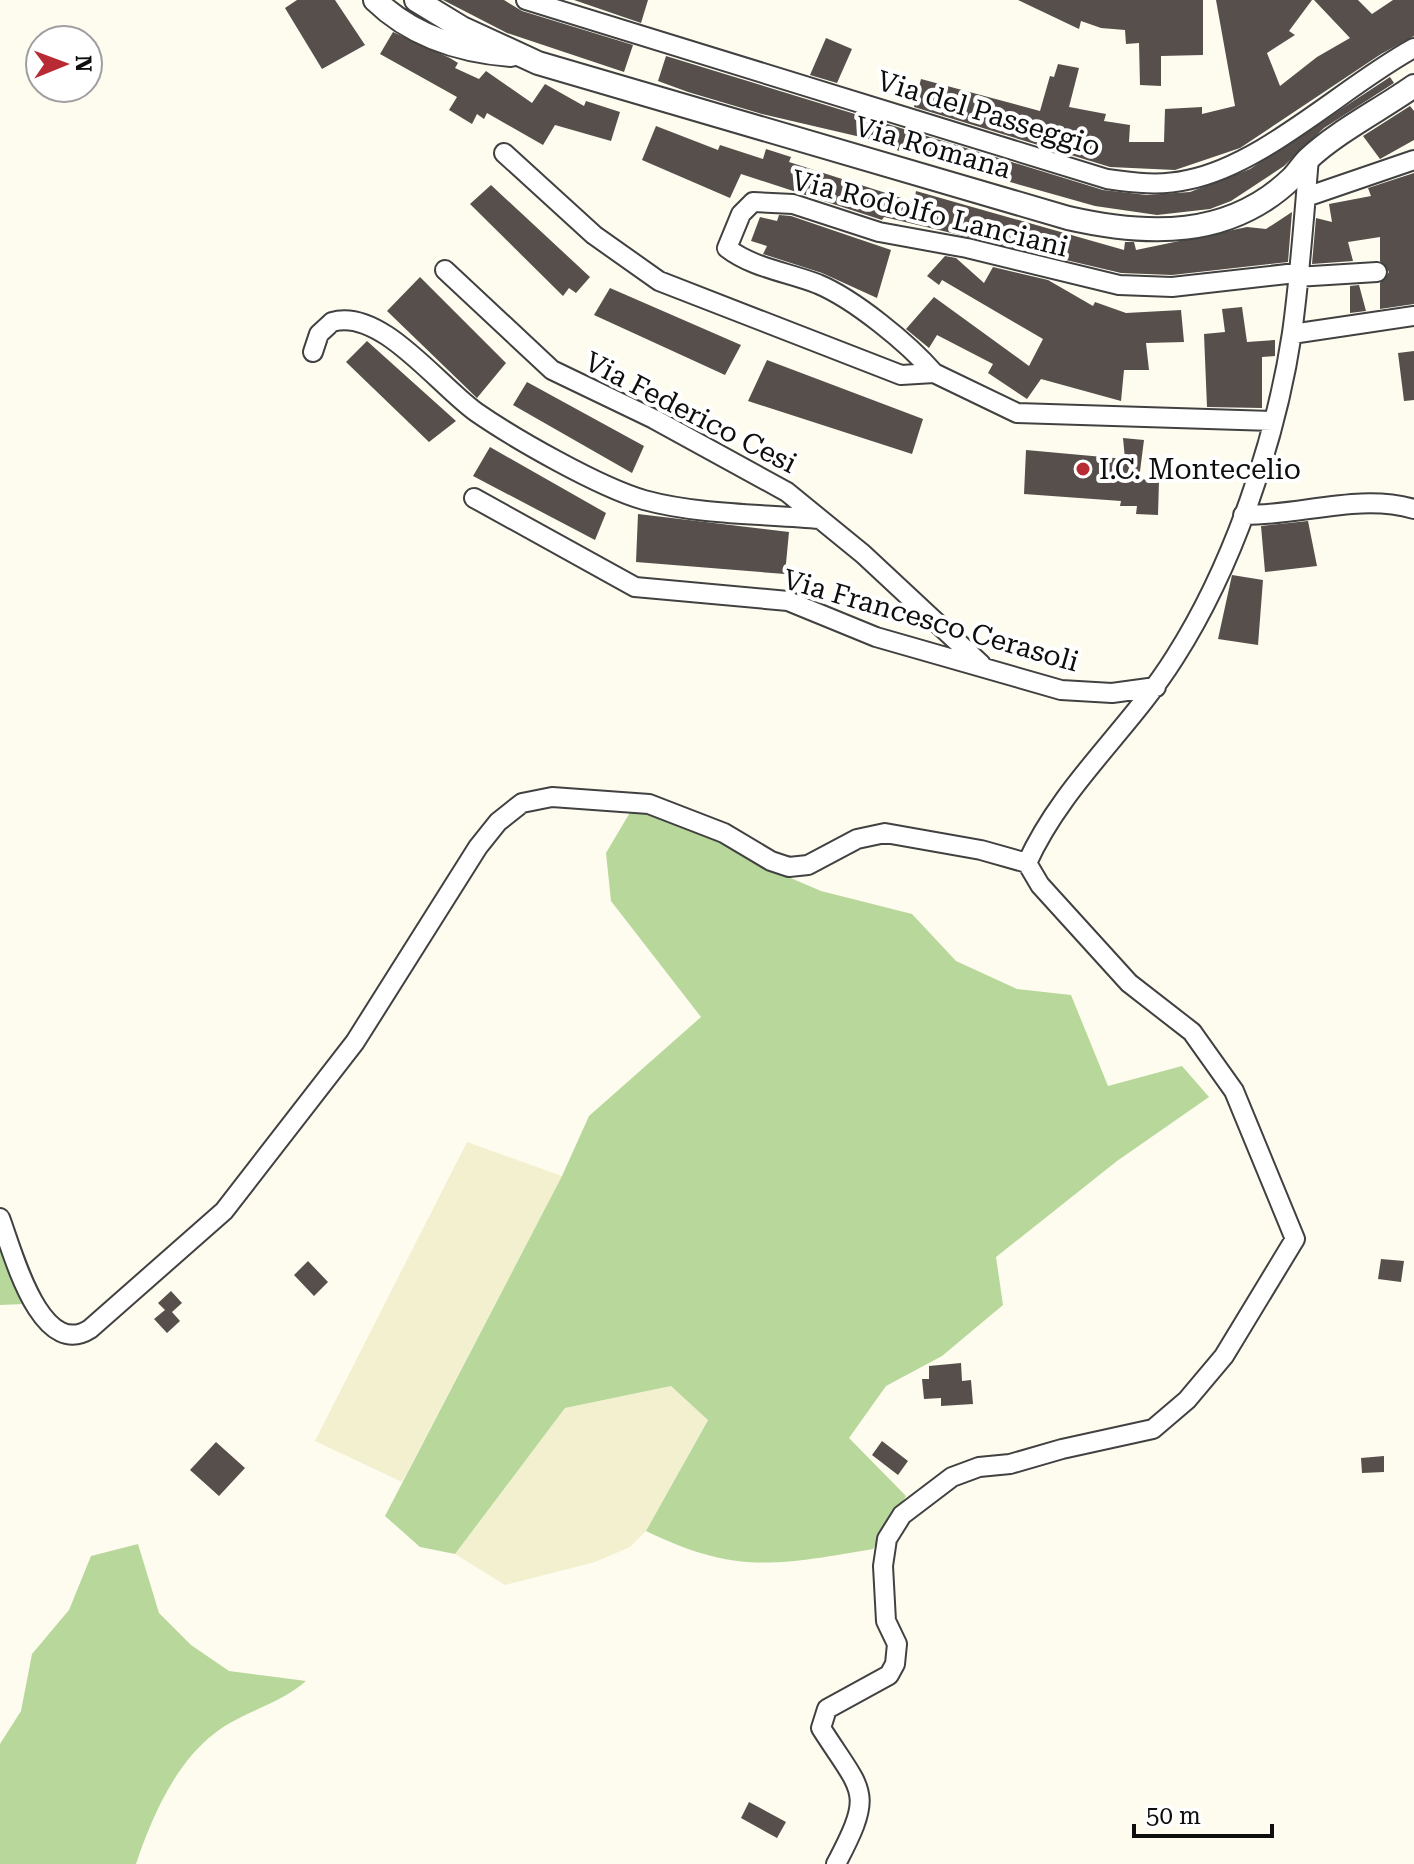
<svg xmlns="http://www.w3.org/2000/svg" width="1414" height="1864" viewBox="0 0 1414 1864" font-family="'Roboto Serif',serif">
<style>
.farmland{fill:#f3f0d0}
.forest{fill:#b7d89a}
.building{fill:#564f4b}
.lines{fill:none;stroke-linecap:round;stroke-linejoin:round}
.minor-casing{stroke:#414141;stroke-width:22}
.tertiary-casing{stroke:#414141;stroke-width:26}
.minor{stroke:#fff;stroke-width:18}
.tertiary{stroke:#fff;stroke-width:22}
.poi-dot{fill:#b92b34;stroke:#fff;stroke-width:3}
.labels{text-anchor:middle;stroke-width:8;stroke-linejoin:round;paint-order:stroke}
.street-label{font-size:28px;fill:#0e0e0e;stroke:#fff}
.poi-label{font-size:28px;fill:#0e0e0e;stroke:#fff;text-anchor:start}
</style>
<rect width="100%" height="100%" fill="#fefbef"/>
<path class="farmland" d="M 467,1142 L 562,1176 L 402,1482 L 315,1441 Z
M 671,1386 L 708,1419 L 646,1531 L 630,1547 L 595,1562 L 505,1585 L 455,1554 L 565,1408 Z"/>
<path class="forest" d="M 632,809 L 704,831 L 760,865 L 821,891 L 912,914 L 956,961 L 1017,989 L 1071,995 L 1108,1086 L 1182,1066 L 1209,1097 L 1117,1161 L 996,1257 L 1003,1305 L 942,1356 L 886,1386 L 849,1438 L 906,1496 L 873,1549 C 778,1565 736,1575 646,1531 L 708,1420 L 671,1386 L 565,1408 L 455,1554 L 420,1547 L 385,1516 L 562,1176 L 589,1116 L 701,1017 L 611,901 L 606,853 Z
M 0,1239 L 24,1304 L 0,1305 Z
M 138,1544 L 159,1613 L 191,1645 L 229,1671 L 306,1681 C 280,1704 242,1712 215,1733 C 175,1763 151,1819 136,1864 L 0,1864 L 0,1744 L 21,1711 L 32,1654 L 69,1610 L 91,1556 Z"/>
<path class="building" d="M 297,0 L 335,0 L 365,45 L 322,69 L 285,8 Z
M 443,0 L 504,0 L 522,11 L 633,45 L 624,72 L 507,33 Z
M 574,0 L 648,0 L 641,23 Z
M 1018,0 L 1203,0 L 1203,55 L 1161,56 L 1161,86 L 1140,85 L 1139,43 L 1126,44 L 1125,30 L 1101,28 L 1081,21 L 1079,29 Z
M 1216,0 L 1312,0 L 1289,31 L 1295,35 L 1267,53 L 1280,86 L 1317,57 L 1350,38 L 1314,0 L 1358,0 L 1372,14 L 1393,0 L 1414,0 L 1414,36 L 1381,54 L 1240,148 L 1175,170 L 1110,167 L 914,107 L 921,79 L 1040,111 L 1050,76 L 1054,77 L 1058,64 L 1079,68 L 1069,107 L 1106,114 L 1104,121 L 1130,125 L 1129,142 L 1164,142 L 1165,109 L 1202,107 L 1202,114 L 1235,106 Z
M 393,32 L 450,58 L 458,63 L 455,68 L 479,79 L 486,71 L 532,103 L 545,84 L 584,106 L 586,101 L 620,112 L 611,141 L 555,125 L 543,145 L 487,113 L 484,119 L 477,114 L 472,124 L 449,110 L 457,97 L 380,54 Z
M 826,38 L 852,49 L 837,83 L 810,75 Z
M 666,56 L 1103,190 L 1147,195 L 1190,192 L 1250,169 L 1390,77 L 1394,83 L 1324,128 L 1284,166 L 1231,201 L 1210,209 L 1157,215 L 1095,206 L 882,146 L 882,142 L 762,114 L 688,92 L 658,81 Z
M 1410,106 L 1414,111 L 1414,140 L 1380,159 L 1363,136 Z
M 656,126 L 718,150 L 720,145 L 763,159 L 766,149 L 791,157 L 789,162 L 914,202 L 916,191 L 1124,250 L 1125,242 L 1134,242 L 1136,250 L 1247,227 L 1266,229 L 1292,212 L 1288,262 L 1172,275 L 1121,273 L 884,217 L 882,220 L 741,174 L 730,198 L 642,160 Z
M 1414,173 L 1414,304 L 1380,309 L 1380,283 L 1389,272 L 1380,261 L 1380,237 L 1348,242 L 1353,261 L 1312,264 L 1316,218 L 1332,222 L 1329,204 L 1371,196 L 1368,188 Z
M 491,185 L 590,277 L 576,293 L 569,288 L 563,296 L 470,204 Z
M 779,215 L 791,216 L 891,250 L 877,298 L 822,273 L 763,254 L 767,246 L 751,241 L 760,217 L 777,221 Z
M 945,256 L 956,258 L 984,283 L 993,267 L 1048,280 L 1093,306 L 1095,302 L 1126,313 L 1181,310 L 1184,342 L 1146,343 L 1149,370 L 1124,370 L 1121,401 L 1041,379 L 1027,399 L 988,373 L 993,364 L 937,335 L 929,348 L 906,329 L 934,297 L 1029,366 L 1043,339 L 942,280 L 939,285 L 927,276 Z
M 420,277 L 506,363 L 477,398 L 387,311 Z
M 1359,285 L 1366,311 L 1350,313 L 1350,286 Z
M 610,288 L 741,345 L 725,375 L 594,315 Z
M 1242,307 L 1247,342 L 1275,340 L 1275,356 L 1262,357 L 1262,408 L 1207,407 L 1204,334 L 1225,332 L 1222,309 Z
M 367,341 L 456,421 L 429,442 L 346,362 Z
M 1414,351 L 1414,400 L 1404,401 L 1398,353 Z
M 767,360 L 923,419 L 912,454 L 748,401 Z
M 527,382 L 644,446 L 632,473 L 513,405 Z
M 1123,438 L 1144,440 L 1139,479 L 1159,481 L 1158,515 L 1136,514 L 1137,506 L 1120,506 L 1121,501 L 1024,494 L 1026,450 L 1125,459 Z
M 490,447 L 606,513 L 595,540 L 473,476 Z
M 638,514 L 789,532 L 785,574 L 636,562 Z
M 1308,521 L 1317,566 L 1265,572 L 1261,526 Z
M 1232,575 L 1263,580 L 1258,645 L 1218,639 Z
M 1381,1259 L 1404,1261 L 1401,1282 L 1378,1279 Z
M 308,1261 L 328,1282 L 314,1296 L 294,1275 Z
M 171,1291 L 182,1303 L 172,1312 L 180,1321 L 167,1333 L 154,1319 L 165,1310 L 158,1303 Z
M 961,1363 L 962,1381 L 971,1380 L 973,1404 L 941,1406 L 941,1398 L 924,1399 L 922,1379 L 929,1379 L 929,1366 Z
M 882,1441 L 908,1461 L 898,1475 L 872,1455 Z
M 216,1442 L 245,1468 L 219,1496 L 190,1470 Z
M 1384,1456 L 1384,1472 L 1362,1473 L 1361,1458 Z
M 749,1802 L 786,1822 L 777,1838 L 741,1818 Z"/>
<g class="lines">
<g class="minor-casing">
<path id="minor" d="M 526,0 L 1107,179 C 1134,183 1161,186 1187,180 C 1264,165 1344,86 1414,48
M 504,153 L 594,235 L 659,281 L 901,375 L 934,373 L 1017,413 L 1272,421
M 1306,197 L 1414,160
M 445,270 L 552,370 L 654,419 L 787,492 L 863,554 L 981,664
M 1296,277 L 1377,272
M 1292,334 L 1414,316
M 313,352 L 319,334 L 332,322 C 380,307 438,385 476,412 C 515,439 599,487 644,500 C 699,515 763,514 820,519
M 934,373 C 908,343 854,299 818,284 C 787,272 753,268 727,248 L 741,214 L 753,202 L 793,204 L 879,232 L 967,248 L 1119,285 L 1172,287 L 1296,273
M 474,498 L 635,587 L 788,601 L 876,637 L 1061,690 L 1112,693 L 1156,687
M 1243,515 C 1300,516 1358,493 1414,509
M 1027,863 C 1062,785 1130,729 1175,657 C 1233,566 1276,440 1292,333 C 1300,276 1304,216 1309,158
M 0,1218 C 12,1249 40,1361 90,1329 L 224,1211 L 355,1042 L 478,847 L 498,822 L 522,803 L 552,797 L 649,804 L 724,833 L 771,861 L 789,867 L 808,865 L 857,839 L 885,833 L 981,850 L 1027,863 L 1040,885 L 1129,983 L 1192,1032 L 1234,1091 L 1295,1239 L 1224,1356 L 1187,1400 L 1153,1429 L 1062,1449 L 1010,1464 L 979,1467 L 952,1477 L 902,1515 L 887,1539 L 883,1566 L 886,1621 L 897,1644 L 895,1664 L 889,1675 L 827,1709 L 821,1728 C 863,1794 875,1790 836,1864"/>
</g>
<g class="tertiary-casing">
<path id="tertiary" d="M 375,0 C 412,36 460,51 511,55
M 416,0 L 462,28 L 538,63 L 1068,218 C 1147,236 1229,239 1292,178 C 1298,172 1302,165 1308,159 C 1338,131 1380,110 1414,86"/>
</g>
<use href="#minor" class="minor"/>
<use href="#tertiary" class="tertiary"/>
</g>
<circle class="poi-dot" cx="1083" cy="469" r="8"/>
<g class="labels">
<g class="street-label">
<text transform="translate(989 113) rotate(17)" y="10">Via del Passeggio</text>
<text transform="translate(933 147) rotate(16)" y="10">Via Romana</text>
<text transform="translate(930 213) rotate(14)" y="10">Via Rodolfo Lanciani</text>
<text transform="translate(691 412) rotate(27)" y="10">Via Federico Cesi</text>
<text transform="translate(931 620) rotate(16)" y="10">Via Francesco Cerasoli</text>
</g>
<g class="poi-label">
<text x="1099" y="479">I.C. Montecelio</text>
</g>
</g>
<g transform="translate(64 64) rotate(89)"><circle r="38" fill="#ffffff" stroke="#9f9f9f" stroke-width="2"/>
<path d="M0-6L14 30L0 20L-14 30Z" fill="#b92b34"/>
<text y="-12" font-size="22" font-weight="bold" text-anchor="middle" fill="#0e0e0e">N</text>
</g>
<path d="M1134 1824v12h138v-12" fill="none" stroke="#0e0e0e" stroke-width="4"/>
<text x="1146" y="1824" font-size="24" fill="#0e0e0e" stroke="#ffffff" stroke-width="6" paint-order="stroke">50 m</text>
</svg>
